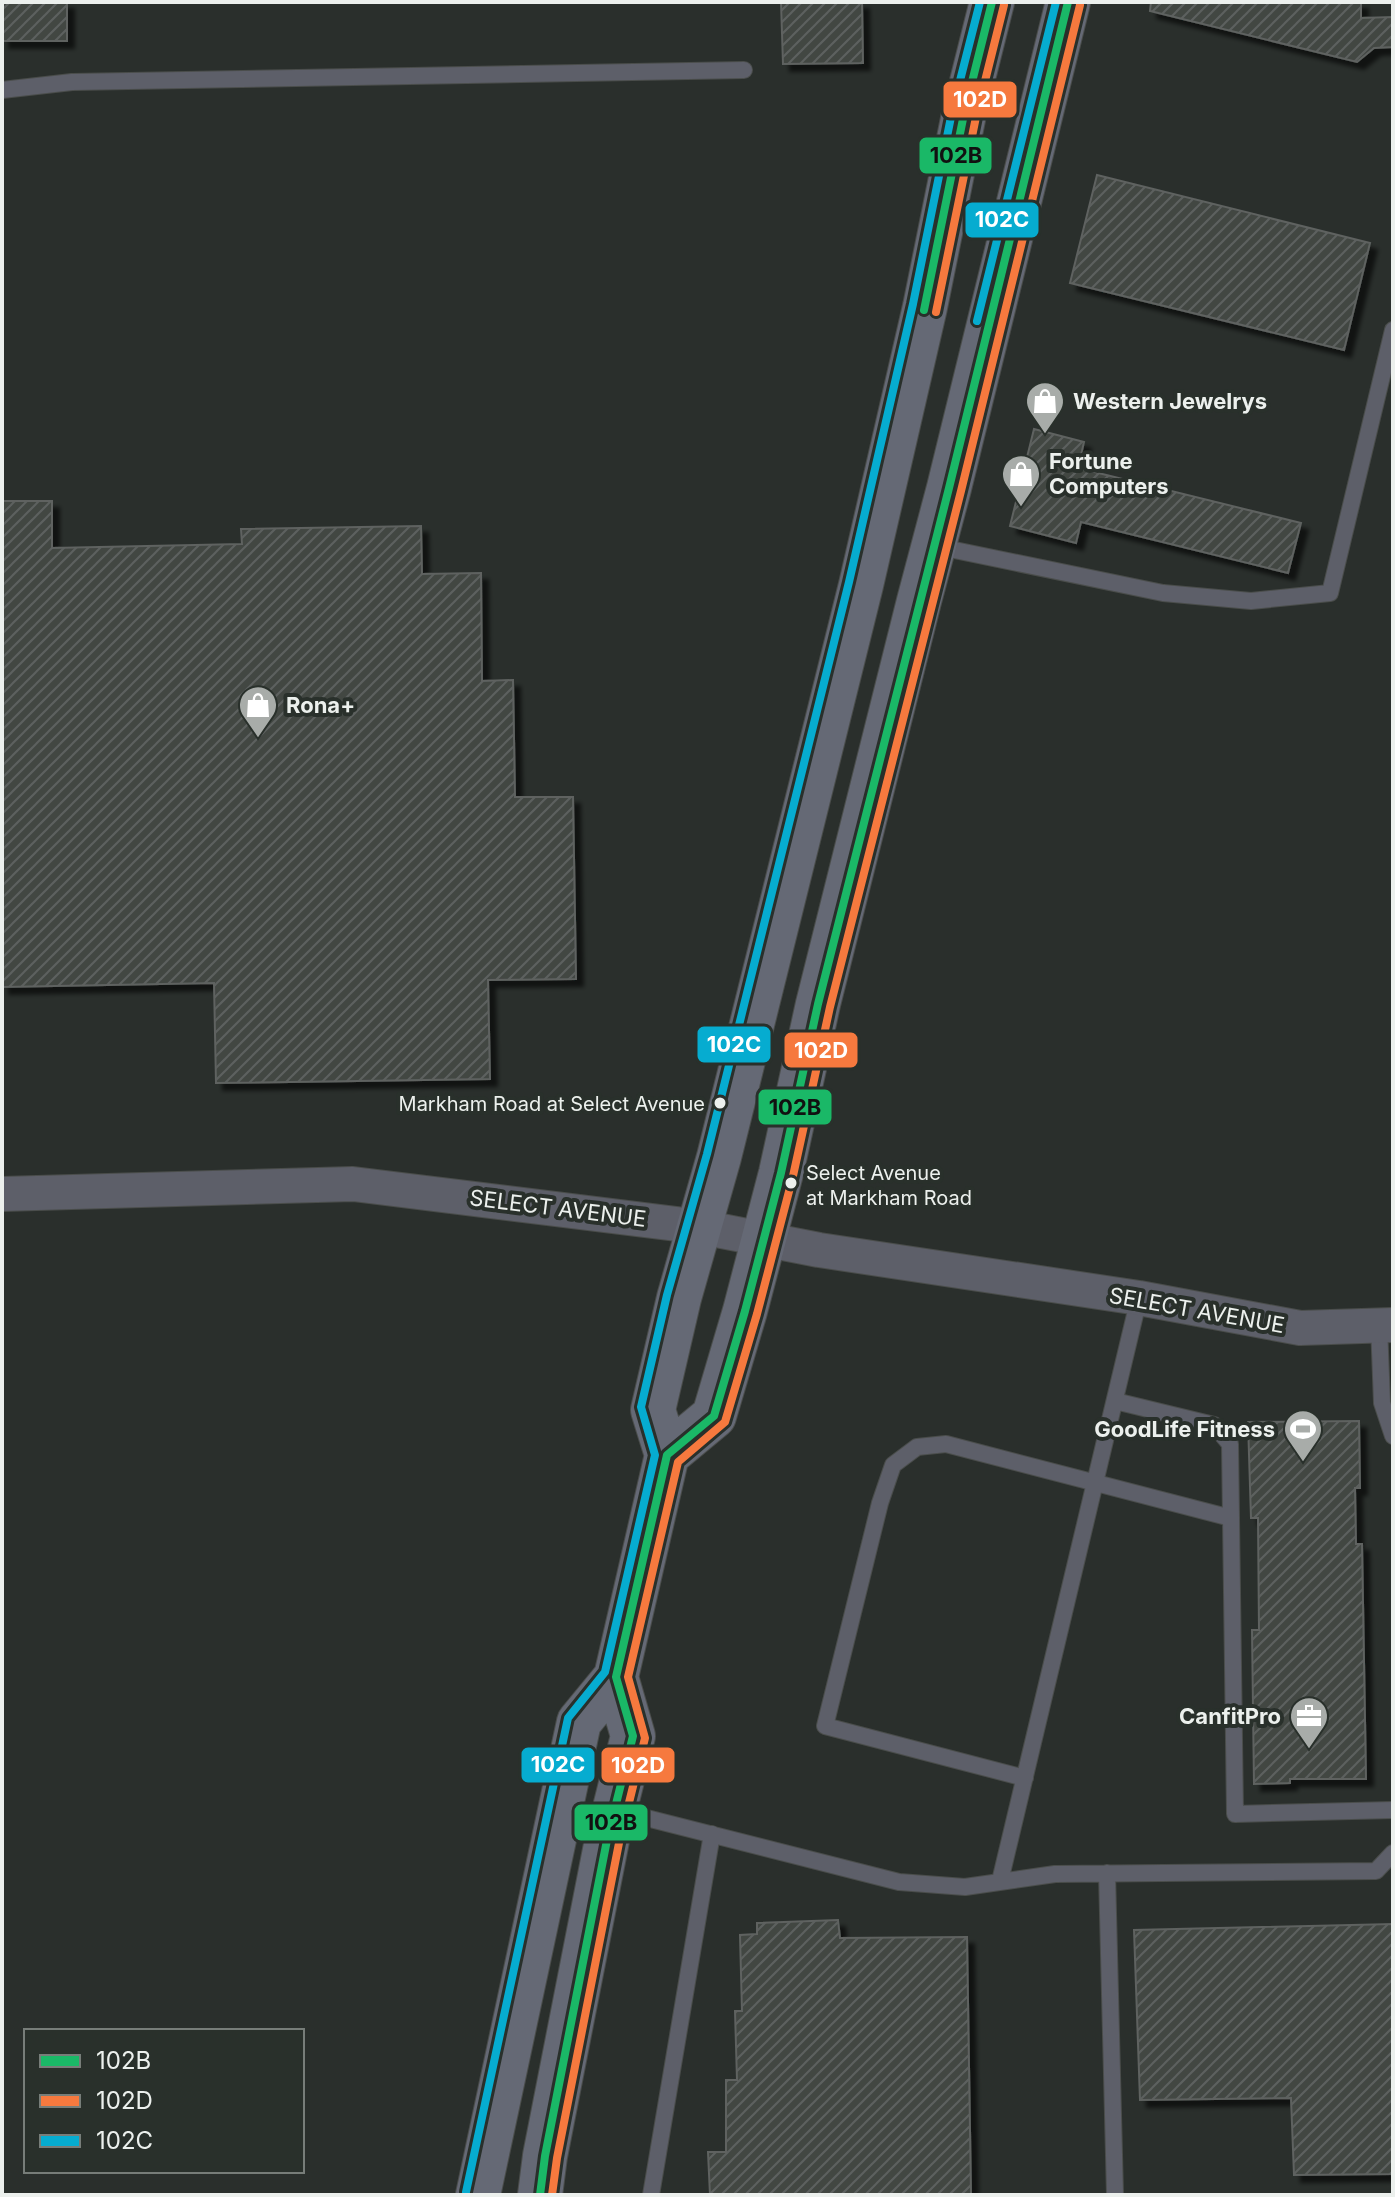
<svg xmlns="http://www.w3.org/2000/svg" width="1395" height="2197" viewBox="0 0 1395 2197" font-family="Inter,sans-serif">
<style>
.building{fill:url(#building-hatch);stroke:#5e6260;stroke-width:2;filter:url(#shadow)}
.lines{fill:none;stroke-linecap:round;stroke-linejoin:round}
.lane-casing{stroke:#4a4d4b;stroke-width:18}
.street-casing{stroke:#4a4d4b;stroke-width:36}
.primary-casing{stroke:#4a4d4b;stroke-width:46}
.lane{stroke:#5d5f69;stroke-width:16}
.street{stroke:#5d5f69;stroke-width:34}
.primary{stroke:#656975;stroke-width:44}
.bus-1-casing{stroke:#29302b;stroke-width:14}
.bus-2-casing{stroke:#29302b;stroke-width:14}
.bus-3-casing{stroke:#29302b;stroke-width:14}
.bus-1{stroke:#1ab867;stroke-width:8}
.bus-2{stroke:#f6793e;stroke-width:8}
.bus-3{stroke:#06acd0;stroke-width:8}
.bus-dot{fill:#ecf0ed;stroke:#29302b;stroke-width:3}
.labels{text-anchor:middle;stroke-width:8;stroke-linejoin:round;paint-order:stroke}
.bus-label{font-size:20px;fill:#ecf0ed;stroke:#29302b;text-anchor:end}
.poi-label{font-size:22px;font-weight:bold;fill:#ecf0ed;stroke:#29302b;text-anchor:start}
.street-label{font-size:22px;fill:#ecf0ed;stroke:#29302b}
.line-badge{stroke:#29302b;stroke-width:3}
.badge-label{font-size:22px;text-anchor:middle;font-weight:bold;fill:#fff}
.pale-badge-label{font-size:22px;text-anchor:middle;font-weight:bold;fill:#111}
</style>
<defs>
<pattern id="building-hatch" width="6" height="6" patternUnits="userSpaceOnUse" patternTransform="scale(2)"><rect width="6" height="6" fill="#424643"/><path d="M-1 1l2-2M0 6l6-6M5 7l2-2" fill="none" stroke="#5d615e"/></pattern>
<filter id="shadow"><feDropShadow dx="7" dy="7" stdDeviation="2" flood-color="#0009"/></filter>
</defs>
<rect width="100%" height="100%" fill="#2a2f2c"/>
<path class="building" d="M 2,2 L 67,2 L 67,41 L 2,41 Z
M 781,2 L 862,2 L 863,63 L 783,64 Z
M 1151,2 L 1361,2 L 1361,18 L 1393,17 L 1393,47 L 1374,48 L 1357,62 L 1150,11 Z
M 1097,175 L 1370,243 L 1344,350 L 1070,283 Z
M 1034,429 L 1084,442 L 1078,468 L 1301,523 L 1288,573 L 1081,522 L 1076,543 L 1010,526 Z
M 2,501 L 52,501 L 52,548 L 242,544 L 241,529 L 421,526 L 422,574 L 481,573 L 482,681 L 513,680 L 515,797 L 573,797 L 576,979 L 488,980 L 490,1079 L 216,1083 L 214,983 L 2,987 Z
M 1359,1421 L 1360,1488 L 1355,1488 L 1356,1544 L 1362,1544 L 1366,1779 L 1290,1779 L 1290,1783 L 1254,1784 L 1252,1630 L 1259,1630 L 1258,1518 L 1251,1518 L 1248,1422 Z
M 838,1920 L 840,1938 L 967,1937 L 971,2195 L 710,2195 L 708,2152 L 726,2152 L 726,2080 L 737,2080 L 735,2011 L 742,2011 L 740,1935 L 757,1934 L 757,1923 Z
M 1393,1924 L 1393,2174 L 1294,2175 L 1291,2098 L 1140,2100 L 1134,1930 Z"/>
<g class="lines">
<g class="lane-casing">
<path id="lane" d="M 2,90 L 72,82 L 744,70
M 935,546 L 1163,593 L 1251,601 L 1330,593 L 1393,330
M 1379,1325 L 1382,1403 L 1393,1436
M 1115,1401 L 1214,1425 L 1230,1444 L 1235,1814 L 1393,1810
M 1025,1778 L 825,1726 L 880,1503 L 893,1465 L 917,1447 L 946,1444 L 1231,1518
M 615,1810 L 899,1882 L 965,1887 L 1055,1874 L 1376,1871 L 1393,1853
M 1107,1873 L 1115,2195
M 1000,1881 L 1139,1298
M 651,2195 L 712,1834"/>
</g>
<g class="street-casing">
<path id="street" d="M 2,1194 L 353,1184 L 701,1227 L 819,1250 L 1139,1298 L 1300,1328 L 1393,1325"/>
</g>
<g class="primary-casing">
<path id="primary" d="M 667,1455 L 714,1416 L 745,1311 L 781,1173 L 818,1004 L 919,601 L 949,488 L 1068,2
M 478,2195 L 579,1722 L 616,1677 L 667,1455 L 653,1410 L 679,1298 L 719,1157 L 861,585 L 925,307 L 964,114 L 992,2
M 540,2195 L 545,2156 L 607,1840 L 633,1736 L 616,1677"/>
</g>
<use href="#lane" class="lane"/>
<use href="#street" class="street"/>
<use href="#primary" class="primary"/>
<g class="bus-1-casing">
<path id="bus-1" d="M 924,310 L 964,114 L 992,2
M 540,2195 L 545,2156 L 607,1840 L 633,1736 L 616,1677 L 667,1455 L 714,1416 L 745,1311 L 781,1173 L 818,1004 L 949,488 L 1068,2"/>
</g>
<g class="bus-2-casing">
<path id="bus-2" d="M 936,312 L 976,117 L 1004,5
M 552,2195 L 557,2158 L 619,1843 L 645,1738 L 628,1677 L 678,1462 L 725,1422 L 757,1314 L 793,1176 L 830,1007 L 961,491 L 1080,5"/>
</g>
<g class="bus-3-casing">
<path id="bus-3" d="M 977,321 L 1056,2
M 466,2192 L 568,1718 L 605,1672 L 655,1455 L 641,1407 L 667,1295 L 707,1154 L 849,582 L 913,304 L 952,112 L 980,2"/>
</g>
<use href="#bus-1" class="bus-1"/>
<use href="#bus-2" class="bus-2"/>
<use href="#bus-3" class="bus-3"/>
</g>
<defs>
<g id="shop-pin" transform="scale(2)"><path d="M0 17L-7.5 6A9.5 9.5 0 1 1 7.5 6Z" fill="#a8aca9" stroke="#29302b"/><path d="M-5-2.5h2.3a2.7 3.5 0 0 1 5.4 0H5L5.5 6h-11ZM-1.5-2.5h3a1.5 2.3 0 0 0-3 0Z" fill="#fff"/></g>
<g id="stadium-pin" transform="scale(2)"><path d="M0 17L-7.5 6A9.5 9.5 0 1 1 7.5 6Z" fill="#a8aca9" stroke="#29302b"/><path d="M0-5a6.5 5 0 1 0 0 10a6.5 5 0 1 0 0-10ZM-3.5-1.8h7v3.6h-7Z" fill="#fff"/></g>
<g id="office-pin" transform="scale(2)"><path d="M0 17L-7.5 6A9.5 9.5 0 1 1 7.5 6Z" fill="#a8aca9" stroke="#29302b"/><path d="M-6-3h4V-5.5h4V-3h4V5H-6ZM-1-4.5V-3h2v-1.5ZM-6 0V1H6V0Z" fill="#fff"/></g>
</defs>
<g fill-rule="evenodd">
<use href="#shop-pin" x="1045" y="401"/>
<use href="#shop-pin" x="1021" y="474"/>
<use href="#shop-pin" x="258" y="705"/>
<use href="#stadium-pin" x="1303" y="1429"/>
<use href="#office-pin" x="1309" y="1716"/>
</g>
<g class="bus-dot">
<circle cx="720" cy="1103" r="7"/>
<circle cx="791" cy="1183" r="7"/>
</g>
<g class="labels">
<g class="bus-label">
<text x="705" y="1111">Markham Road at Select Avenue</text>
<text x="806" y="1180" text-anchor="start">Select Avenue<tspan x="806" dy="25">at Markham Road</tspan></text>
</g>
<g class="poi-label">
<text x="1073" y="409">Western Jewelrys</text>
<text x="1049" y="469">Fortune<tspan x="1049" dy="25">Computers</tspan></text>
<text x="286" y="713">Rona+</text>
<text x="1275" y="1437" text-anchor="end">GoodLife Fitness</text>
<text x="1281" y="1724" text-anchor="end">CanfitPro</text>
</g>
<g class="street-label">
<text transform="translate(558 1208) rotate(7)" y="8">SELECT AVENUE</text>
<text transform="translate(1197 1310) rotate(10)" y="8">SELECT AVENUE</text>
</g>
</g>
<g class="line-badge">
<rect x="942" y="80" width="76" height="39" rx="8" fill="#f6793e"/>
<rect x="918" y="136" width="75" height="39" rx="8" fill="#1ab867"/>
<rect x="964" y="201" width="76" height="38" rx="8" fill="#06acd0"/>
<rect x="696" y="1025" width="76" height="39" rx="8" fill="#06acd0"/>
<rect x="783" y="1031" width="76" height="38" rx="8" fill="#f6793e"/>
<rect x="757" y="1088" width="76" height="38" rx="8" fill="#1ab867"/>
<rect x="520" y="1746" width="76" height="38" rx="8" fill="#06acd0"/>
<rect x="600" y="1746" width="76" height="38" rx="8" fill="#f6793e"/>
<rect x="573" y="1803" width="76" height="39" rx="8" fill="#1ab867"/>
</g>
<g class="badge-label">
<text x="980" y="107">102D</text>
<text x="1002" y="227">102C</text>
<text x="734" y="1052">102C</text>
<text x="821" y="1058">102D</text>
<text x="558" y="1772">102C</text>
<text x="638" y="1773">102D</text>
</g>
<g class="pale-badge-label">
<text x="956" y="163">102B</text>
<text x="795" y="1115">102B</text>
<text x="611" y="1830">102B</text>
</g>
<rect width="1395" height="2197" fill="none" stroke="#ecf0ed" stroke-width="8"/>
<rect x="24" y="2029" width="280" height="144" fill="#29302b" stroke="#777d79" stroke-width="2"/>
<rect x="40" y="2055" width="40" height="12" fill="#1ab867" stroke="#777d79" stroke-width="2"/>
<text x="96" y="2069" font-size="24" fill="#ecf0ed">102B</text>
<rect x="40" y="2095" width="40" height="12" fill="#f6793e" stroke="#777d79" stroke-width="2"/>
<text x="96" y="2109" font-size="24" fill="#ecf0ed">102D</text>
<rect x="40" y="2135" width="40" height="12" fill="#06acd0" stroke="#777d79" stroke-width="2"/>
<text x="96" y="2149" font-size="24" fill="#ecf0ed">102C</text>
</svg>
